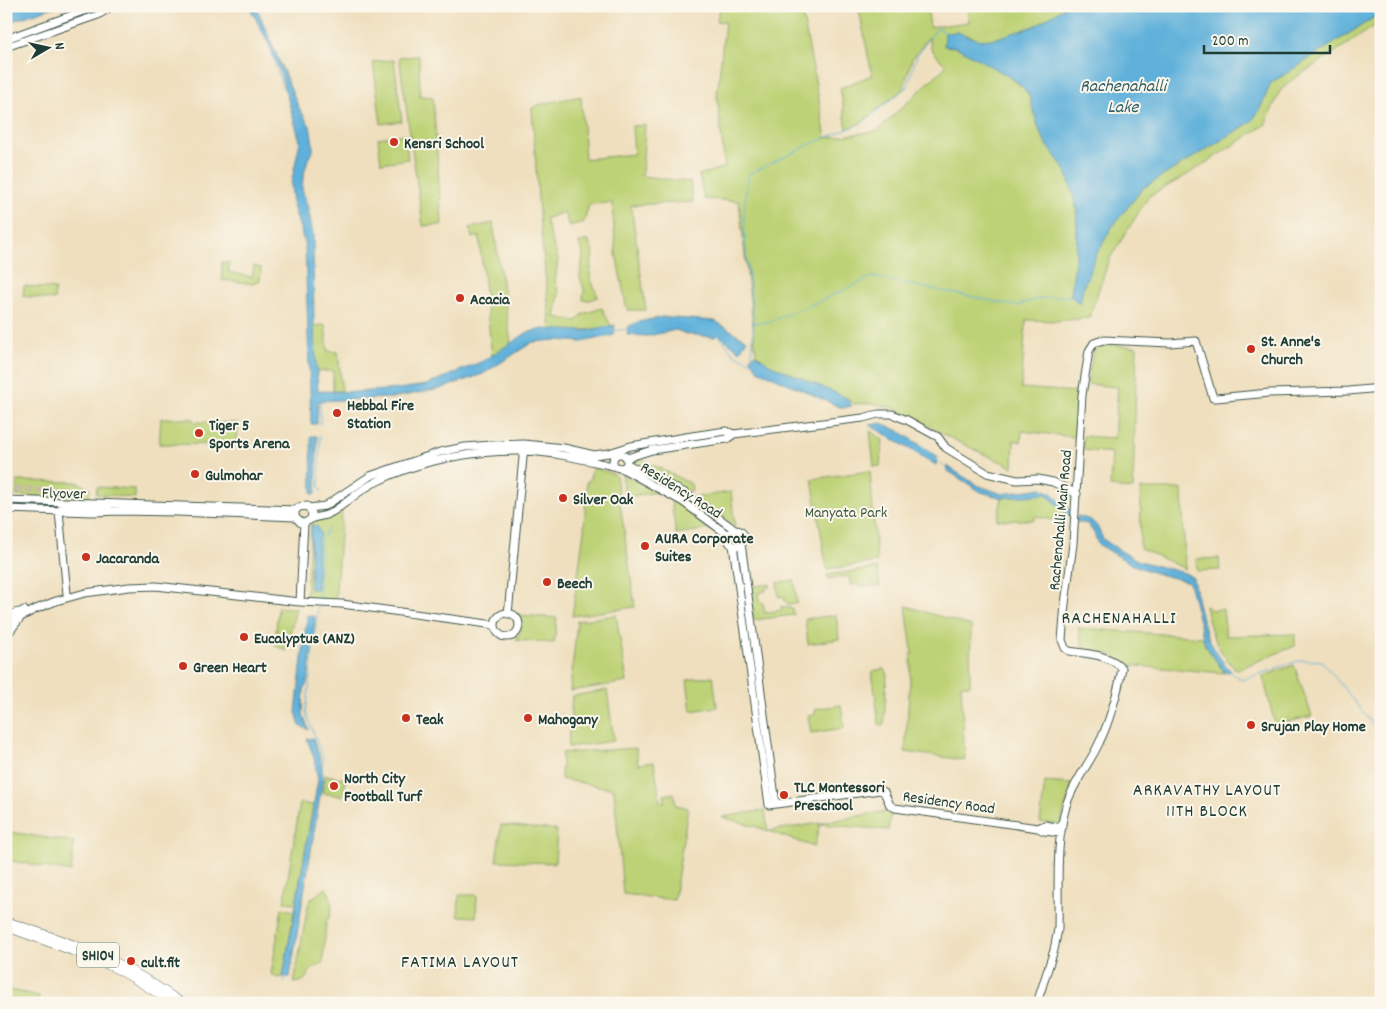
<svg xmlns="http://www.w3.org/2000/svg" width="1387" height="1009" viewBox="0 0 1387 1009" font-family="Dekko,sans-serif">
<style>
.green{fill:#bdd276;stroke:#6e8855}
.water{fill:#5fb0da;stroke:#3f7687}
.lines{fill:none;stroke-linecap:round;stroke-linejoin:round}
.stream{stroke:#5fb0da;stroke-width:1}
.secondary-tunnel{stroke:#c5bfa2;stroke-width:7;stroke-dasharray:7 3.5;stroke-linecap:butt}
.secondary-casing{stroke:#3e5549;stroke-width:9}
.primary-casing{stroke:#3e5549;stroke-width:9}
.secondary{stroke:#fff;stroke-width:7}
.primary{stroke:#fff;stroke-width:8}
.poi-dot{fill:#c8321e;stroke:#fbf7ec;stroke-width:2}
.labels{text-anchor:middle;stroke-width:4;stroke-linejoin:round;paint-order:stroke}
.shield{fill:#fbf7ec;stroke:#61756b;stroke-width:1}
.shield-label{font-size:15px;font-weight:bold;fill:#1f3d34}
.poi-label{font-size:16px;font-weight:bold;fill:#1f3d34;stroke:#fbf7ec;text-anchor:start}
.street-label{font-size:16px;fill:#1f3d34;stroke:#fbf7ec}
.park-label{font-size:16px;fill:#3f5b41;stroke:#fbf7ec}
.water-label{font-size:18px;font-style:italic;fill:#326066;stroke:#fbf7ec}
.neighbourhood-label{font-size:18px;letter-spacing:1px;fill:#1f3d34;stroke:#fbf7ec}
</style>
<rect width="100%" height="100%" fill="#fbf7ec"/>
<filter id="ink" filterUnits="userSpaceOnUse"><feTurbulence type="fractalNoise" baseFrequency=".02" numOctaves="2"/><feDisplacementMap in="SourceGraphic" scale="10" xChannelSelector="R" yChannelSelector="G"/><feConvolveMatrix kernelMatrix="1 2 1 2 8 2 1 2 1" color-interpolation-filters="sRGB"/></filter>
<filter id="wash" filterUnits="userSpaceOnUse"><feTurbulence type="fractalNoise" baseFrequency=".0096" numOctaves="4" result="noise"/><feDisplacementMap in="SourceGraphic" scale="20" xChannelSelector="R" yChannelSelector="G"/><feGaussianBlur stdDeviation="1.12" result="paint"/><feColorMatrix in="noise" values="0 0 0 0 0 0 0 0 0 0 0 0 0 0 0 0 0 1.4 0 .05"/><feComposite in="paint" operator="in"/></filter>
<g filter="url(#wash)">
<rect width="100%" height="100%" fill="#efdfbe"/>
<path class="green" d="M 721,6 L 801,6 L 826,138 L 877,131 L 946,66 L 931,49 L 929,37 L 912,59 L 903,89 L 861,123 L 847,129 L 840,88 L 872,75 L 859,10 L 892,6 L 927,6 L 930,27 L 969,22 L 967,6 L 1066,6 L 1035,26 L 1018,32 L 994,39 L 979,40 L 968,35 L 944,46 C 947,46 952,46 955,47 C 969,51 1022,82 1028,94 C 1035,106 1035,122 1041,134 C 1048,148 1061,158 1067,172 C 1083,212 1076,254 1071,296 L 1083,288 L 1095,257 L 1112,227 L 1143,188 L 1251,122 L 1259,111 L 1271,83 L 1381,13 L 1381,22 L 1292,80 L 1280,91 L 1265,125 L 1182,178 L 1149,196 L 1109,260 L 1089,318 L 1057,321 L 1026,320 L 1021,388 L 1077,392 L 1074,437 L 1022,431 L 1021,442 L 1014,440 L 1013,467 C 990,457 968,447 947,436 C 912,418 896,401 854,404 L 847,398 L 769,364 L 756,354 L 739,201 L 704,199 L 699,175 L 725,167 L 717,96 L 725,22 L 716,21 Z
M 419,56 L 420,96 L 433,97 L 442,225 L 423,226 L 399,57 Z
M 394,60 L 402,121 L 381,124 L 373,62 Z
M 581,96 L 585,159 L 634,154 L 632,126 L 645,125 L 642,176 L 690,182 L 693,202 L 631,205 L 646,310 L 627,310 L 616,254 L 612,203 L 589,204 L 584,222 L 569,226 L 564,212 L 545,219 L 558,259 L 555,281 L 559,293 L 555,317 L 576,321 L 583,314 L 602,308 L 611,326 C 590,330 572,332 551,330 L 539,214 L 532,108 L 541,104 Z
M 405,134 L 408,159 L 381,163 L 378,138 Z
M 493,223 L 511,343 L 492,356 L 479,236 L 472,238 L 470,228 Z
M 588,240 L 593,252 L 590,277 L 598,297 L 590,300 L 583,300 L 584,289 L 580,277 L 583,254 L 579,243 Z
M 222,262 L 230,263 L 228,272 L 252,277 L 254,266 L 261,268 L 260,280 L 253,284 L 222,280 Z
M 24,286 L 55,289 L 54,300 L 23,296 Z
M 325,325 L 328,351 L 338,352 L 342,391 L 333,391 L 333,371 L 316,371 L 314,326 Z
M 1099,344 L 1137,347 L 1133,489 L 1110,487 L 1112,453 L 1083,450 L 1083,436 L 1114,438 L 1118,387 L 1087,384 L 1093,353 Z
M 161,418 L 193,419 L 194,422 L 238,423 L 237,445 L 159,444 Z
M 870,431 L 883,440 L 880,466 L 874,467 Z
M 640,458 L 691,484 L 692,490 L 690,492 L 635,466 L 634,461 Z
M 592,467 L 616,475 L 635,607 L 572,616 L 584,531 L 587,481 L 590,480 Z
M 870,471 L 877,562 L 827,569 L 812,479 Z
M 622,474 L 658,492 L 625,497 Z
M 17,481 L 77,482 L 90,488 L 89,498 L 17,496 Z
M 97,487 L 135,489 L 135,498 L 96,494 Z
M 1141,489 L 1182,489 L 1185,569 L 1140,548 Z
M 731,492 L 735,527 L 694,497 Z
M 1039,493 L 1046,494 L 1066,512 L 1057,521 L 1035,516 L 1034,520 L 997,520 L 1002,498 Z
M 671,499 L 715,528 L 676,534 Z
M 342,509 L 335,602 L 306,599 L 311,521 L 328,518 Z
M 1219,558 L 1220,570 L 1197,571 L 1196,559 Z
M 877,568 L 880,586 L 858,586 L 858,584 L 850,585 L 849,576 L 829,579 L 827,575 Z
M 794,580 L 797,603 L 788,604 L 785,601 L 783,596 L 779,597 L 777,583 Z
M 770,584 L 770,587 L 765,588 L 766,591 L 758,593 L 759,601 L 763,603 L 765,613 L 782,610 L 781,606 L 792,609 L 794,615 L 754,620 L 749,587 Z
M 906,606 L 971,626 L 970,685 L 961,685 L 965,760 L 905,752 L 912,651 Z
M 1205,606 L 1212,610 L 1223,609 L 1226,636 L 1295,634 L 1295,646 L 1236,670 C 1216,648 1211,634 1205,606 Z
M 278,607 L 296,608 L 286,651 L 275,645 Z
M 519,615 L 557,618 L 554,643 L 516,640 L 521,628 Z
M 616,615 L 627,682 L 570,691 L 577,621 Z
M 836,615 L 839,639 L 808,644 L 805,619 Z
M 1078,628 L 1203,637 L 1205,645 L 1225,673 L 1124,665 L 1113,655 L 1083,649 Z
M 1294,665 L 1312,716 L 1275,725 L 1263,676 Z
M 884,669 L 887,672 L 884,724 L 880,725 L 879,724 L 872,671 Z
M 713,676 L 717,707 L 691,711 L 687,680 Z
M 607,690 L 614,741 L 568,747 L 572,696 Z
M 841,705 L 844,728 L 811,733 L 808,716 L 815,715 L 815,709 Z
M 636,748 L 638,764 L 654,762 L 660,801 L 665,802 L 664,795 L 674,793 L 676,805 L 688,808 L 674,900 L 623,894 L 614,789 L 561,779 L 562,753 Z
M 326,775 L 346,779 L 343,796 L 322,793 Z
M 1045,782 L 1072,784 L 1060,825 L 1040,822 Z
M 300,803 L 313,805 L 296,903 L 284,902 Z
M 765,810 L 768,831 L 820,823 L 892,810 L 888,830 L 820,824 L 814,847 L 757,827 L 722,817 Z
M 501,825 L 557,830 L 555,863 L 496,861 Z
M 9,832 L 74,842 L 71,872 L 6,860 L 6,836 Z
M 326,888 L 330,895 L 332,906 L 330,916 L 326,922 L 323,962 C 320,967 317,965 313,968 C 305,975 310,981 294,983 L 308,905 L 312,898 Z
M 459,895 L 477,895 L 476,917 L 458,916 Z
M 282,908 L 294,911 L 283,977 L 277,978 L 271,974 Z
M 6,989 L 39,996 L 39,1003 L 6,1003 Z"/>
<path class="water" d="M 6,6 L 57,6 L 6,23 Z
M 249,6 L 256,6 L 299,108 L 310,126 L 313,144 L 313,151 L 308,159 L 303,178 L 302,189 L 308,208 L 313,234 L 314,328 L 318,391 L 356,392 L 398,389 L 426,385 L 483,361 L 528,332 L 543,329 L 584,331 L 615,325 L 614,335 L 582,342 L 556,340 L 533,342 L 483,374 L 440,389 L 392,398 L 318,401 L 317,424 L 311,424 L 305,245 L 293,205 L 291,184 L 300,141 L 280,72 L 269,44 Z
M 1066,6 L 1381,6 L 1381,13 L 1271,83 L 1259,111 L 1251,122 L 1143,188 L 1112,227 L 1095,257 L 1083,288 L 1080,304 L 1071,296 L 1077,242 L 1077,208 L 1066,171 L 1047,145 L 1040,132 L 1028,93 L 1015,80 L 967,53 L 956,47 L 944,46 L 945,33 L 957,32 L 979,40 L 994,39 L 1035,26 Z
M 662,317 L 715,321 L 747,340 L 740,351 L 719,335 L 714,337 L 686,334 L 676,330 L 648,336 L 627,335 L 628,327 L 638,322 Z
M 756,354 L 769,364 L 847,398 L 852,406 L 842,408 L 758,370 L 750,357 Z
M 882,423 L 899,431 L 937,456 L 936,465 L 870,425 Z
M 311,436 L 317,436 L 316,494 L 312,494 Z
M 947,466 L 977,485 L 1002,494 L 1042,488 L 1051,493 L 1072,512 L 1071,517 L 1046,494 L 1002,498 L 981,492 L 948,471 Z
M 1077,516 L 1091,520 L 1097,526 L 1103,539 L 1119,550 L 1139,561 L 1185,573 L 1193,578 C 1200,613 1205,645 1231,671 L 1225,673 L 1205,645 L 1189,582 L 1155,573 L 1133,565 L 1098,544 L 1094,533 L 1088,524 L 1077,522 Z
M 311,525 L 317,526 L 321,535 L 318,541 L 317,589 L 310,589 Z
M 307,615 L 315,617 L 308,680 L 304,690 L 303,714 L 309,730 L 300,726 L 296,712 Z
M 313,738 L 320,758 L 323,778 L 290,977 L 283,977 L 318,780 L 314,757 L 307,739 Z"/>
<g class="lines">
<path class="stream" d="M 259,26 L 266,38
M 271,51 L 282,86 L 288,96
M 753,323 L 768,322 L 811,305 L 872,277 L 1017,306 C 1034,298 1052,297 1071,296
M 613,331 L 629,329
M 718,334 L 735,355 L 755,363
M 752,357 C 753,343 754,329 753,315 C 749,268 738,220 749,174 L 811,144 L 862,123 L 907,87 L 917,55 L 937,28 L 949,34
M 320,424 L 320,400
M 320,436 L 319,487 L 322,491
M 937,461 L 948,469
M 319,600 L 321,540 L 328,528
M 318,607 L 306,713 L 323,758 L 322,771
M 1229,671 L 1242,680 L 1301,660 L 1322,661 L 1381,735
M 284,981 L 287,976"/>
</g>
</g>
<g filter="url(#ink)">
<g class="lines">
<path class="secondary-tunnel" d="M 6,493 L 18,489 L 64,491 L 71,496"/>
<g class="secondary-casing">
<path id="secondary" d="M 6,39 L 97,6
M 6,47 L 98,15 L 112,6
M613 461a7 7 0 1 1 14 0a7 7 0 1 1-14 0Z
M 627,458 L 652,450 L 727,439 L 734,434 L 863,418 L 878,414 L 892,414 L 907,420 L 938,437 L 946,448 L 987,473 L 1017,480 L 1038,479 L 1053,482 L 1077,494
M 627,464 L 685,493 L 735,530
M 621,468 L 683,502 L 728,535
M 6,500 L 295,510
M 62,506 L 108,508
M 309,508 L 325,506 L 370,476 L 440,452 L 465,447 L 491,445 L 524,444 L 564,448 L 594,455 L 609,453 L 631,446 L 692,436 L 726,431 L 734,434
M 6,509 L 92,512 L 121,511 L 177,512 L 295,517
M 59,511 L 67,594
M 311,519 L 312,513 L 307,506 L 299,507 L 295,511 L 295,517 L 301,523 C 307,523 307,521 311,519 C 316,516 325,517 332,512 C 347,503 360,489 376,482 C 420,460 474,450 523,451 C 555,452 586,460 617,467
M728 538a8 8 0 1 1 16 0a8 8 0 1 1-16 0Z
M 741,543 L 776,804
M 733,545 L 769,805 L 880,790 L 884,792 L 890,805 L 895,808 L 1038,828 L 1044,831 L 1061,833
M 300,602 L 304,523
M495 625a12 12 0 1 1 24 0a12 12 0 1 1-24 0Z
M 508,614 L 524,447
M 6,618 L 11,614 L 19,612
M 6,627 L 16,615 L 24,610
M 6,636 L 21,617 L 36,609 L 56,601 L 85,593 L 129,587 L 156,586 L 300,602 L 342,604 L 495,625
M 1038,828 L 1045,825 L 1062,828
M 1037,1003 L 1054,950 L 1058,929 C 1059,888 1055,845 1066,806 C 1073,782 1090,764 1100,741 C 1109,723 1119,688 1122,668 C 1109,654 1086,654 1069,651 L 1065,648 L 1062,640 L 1065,604 L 1073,544 L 1082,395 L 1089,351 L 1094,343 L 1103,340 L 1170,343 L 1196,341 L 1213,398 L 1216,398 L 1269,393 L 1349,391 L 1381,388"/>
</g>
<g class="primary-casing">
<path id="primary" d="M 6,921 C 41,933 76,944 109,959 C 135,971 159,987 182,1003
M 6,927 C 40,939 75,951 108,965 C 130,975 151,989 171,1003"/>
</g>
<use href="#secondary" class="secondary"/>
<use href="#primary" class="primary"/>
</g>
</g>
<g class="poi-dot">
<circle cx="394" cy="142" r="5"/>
<circle cx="460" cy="298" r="5"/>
<circle cx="1251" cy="349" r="5"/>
<circle cx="337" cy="413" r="5"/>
<circle cx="199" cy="433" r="5"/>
<circle cx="195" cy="474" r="5"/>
<circle cx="563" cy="498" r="5"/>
<circle cx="645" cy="546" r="5"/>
<circle cx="86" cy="557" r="5"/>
<circle cx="547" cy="582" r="5"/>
<circle cx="244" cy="637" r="5"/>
<circle cx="183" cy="666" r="5"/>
<circle cx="406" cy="718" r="5"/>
<circle cx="528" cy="718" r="5"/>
<circle cx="1251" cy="725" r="5"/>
<circle cx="334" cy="786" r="5"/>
<circle cx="784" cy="795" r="5"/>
<circle cx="131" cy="961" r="5"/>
</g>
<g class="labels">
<rect class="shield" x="77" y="942.5" width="42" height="25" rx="4"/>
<g class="shield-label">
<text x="98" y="960">SH104</text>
</g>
<g class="poi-label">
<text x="404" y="148">Kensri School</text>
<text x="470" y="304">Acacia</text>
<text x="1261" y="346">St. Anne's<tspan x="1261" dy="18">Church</tspan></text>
<text x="347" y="410">Hebbal Fire<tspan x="347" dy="18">Station</tspan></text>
<text x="209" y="430">Tiger 5<tspan x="209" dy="18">Sports Arena</tspan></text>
<text x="205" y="480">Gulmohar</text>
<text x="573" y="504">Silver Oak</text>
<text x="655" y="543">AURA Corporate<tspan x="655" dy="18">Suites</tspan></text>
<text x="96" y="563">Jacaranda</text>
<text x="557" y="588">Beech</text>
<text x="254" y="643">Eucalyptus (ANZ)</text>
<text x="193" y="672">Green Heart</text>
<text x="416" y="724">Teak</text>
<text x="538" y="724">Mahogany</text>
<text x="1261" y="731">Srujan Play Home</text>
<text x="344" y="783">North City<tspan x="344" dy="18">Football Turf</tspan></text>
<text x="794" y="792">TLC Montessori<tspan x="794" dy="18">Preschool</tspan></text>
<text x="141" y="967">cult.fit</text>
</g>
<g class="street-label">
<text transform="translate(682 489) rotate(32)" y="6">Residency Road</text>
<text transform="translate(64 492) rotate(1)" y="6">Flyover</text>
<text transform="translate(1059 520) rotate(-85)" y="6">Rachenahalli Main Road</text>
<text transform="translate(949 801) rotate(8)" y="6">Residency Road</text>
</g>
<g class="park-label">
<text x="846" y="517">Manyata Park</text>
</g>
<g class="water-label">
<text x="1123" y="91">Rachenahalli<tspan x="1123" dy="21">Lake</tspan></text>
</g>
<g class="neighbourhood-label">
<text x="1119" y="623">RACHENAHALLI</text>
<text x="1207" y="795">ARKAVATHY LAYOUT<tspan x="1207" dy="21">11TH BLOCK</tspan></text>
<text x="460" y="967">FATIMA LAYOUT</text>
</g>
</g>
<rect width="1387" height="1009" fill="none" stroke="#fbf7ec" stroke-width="25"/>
<g transform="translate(48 48) rotate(81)" stroke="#fbf7ec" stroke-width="4" paint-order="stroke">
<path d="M0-4L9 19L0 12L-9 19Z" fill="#1f3d34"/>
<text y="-8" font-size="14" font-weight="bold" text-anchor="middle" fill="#1f3d34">N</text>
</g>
<path d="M1204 45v8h126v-8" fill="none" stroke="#1f3d34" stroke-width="2.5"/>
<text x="1212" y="45" font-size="15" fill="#1f3d34" stroke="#fbf7ec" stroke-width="4" paint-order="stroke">200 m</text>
</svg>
